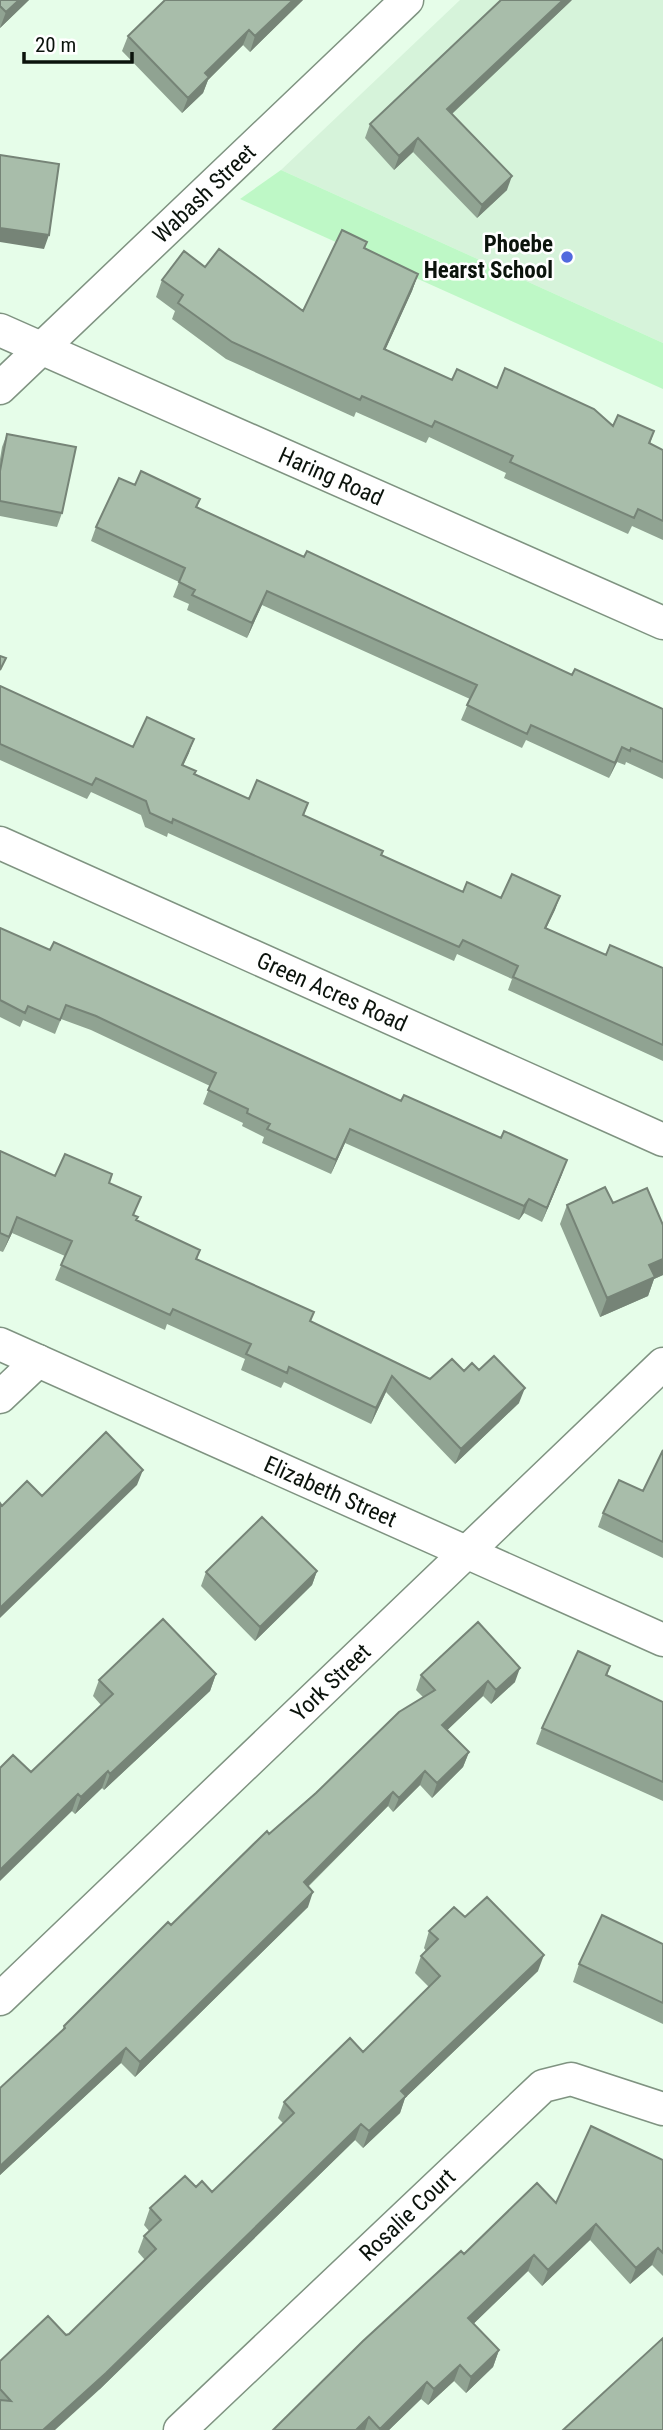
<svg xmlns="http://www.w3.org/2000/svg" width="663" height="2430" viewBox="0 0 663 2430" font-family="'Roboto Condensed',sans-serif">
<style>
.built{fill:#d6f3da}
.green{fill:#bef8c6}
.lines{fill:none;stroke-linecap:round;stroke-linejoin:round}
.street-casing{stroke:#7f9381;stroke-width:35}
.street{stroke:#fff;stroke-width:32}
.wall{fill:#90a392}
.shaded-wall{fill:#768477}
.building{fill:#a8bdaa;stroke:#768477;stroke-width:2}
.poi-dot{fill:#5269de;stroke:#fff;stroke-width:2.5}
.labels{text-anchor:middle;stroke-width:5;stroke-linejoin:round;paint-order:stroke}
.street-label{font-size:23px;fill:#0b130c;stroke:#fff}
.poi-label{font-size:23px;font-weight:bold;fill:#0b130c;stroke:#fff;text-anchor:end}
</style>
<rect width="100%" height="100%" fill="#e6fde9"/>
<path class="built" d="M 460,0 L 663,0 L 663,343 L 281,170 Z"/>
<path class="green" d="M 281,170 L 663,343 L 663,389 L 240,199 Z"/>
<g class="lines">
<g class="street-casing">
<g id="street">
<path id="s1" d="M 0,330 L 663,623"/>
<path id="s2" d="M 0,388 L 407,0"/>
<path id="s3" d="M 0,843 L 663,1140"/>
<path id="s4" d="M 0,1344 L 663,1640"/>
<path d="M 0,1397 L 38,1361"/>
<path id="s5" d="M 0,1999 L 663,1364"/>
<path id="s6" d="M 180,2430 L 543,2086 L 571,2079 L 663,2109"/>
</g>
</g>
<use href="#street" class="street"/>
</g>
<path class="wall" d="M 0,0 L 29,0 L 0,28 Z
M 303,0 L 250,52 L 243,45 L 208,80 L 203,93 L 182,113 L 122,51 L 128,36 Z
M 572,0 L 452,114 L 507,190 L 477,218 L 413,152 L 394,170 L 365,138 L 370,124 Z
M 367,242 L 365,248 L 418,274 L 412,291 L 385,350 L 452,380 L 497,388 L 613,426 L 654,431 L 650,444 L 663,450 L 663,540 L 632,526 L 628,534 L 504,478 L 506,473 L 429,437 L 426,443 L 356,412 L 354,417 L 226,359 L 172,319 L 175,311 L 156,297 L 162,280 L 205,267 L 303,311 Z
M 7,434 L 62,513 L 57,527 L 0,516 L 0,459 L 2,447 Z
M 135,485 L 200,499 L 197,507 L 304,557 L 572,675 L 663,709 L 663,779 L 626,762 L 625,765 L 617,762 L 609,778 L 526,740 L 522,748 L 461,720 L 470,699 L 262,605 L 247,638 L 187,610 L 189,604 L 173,597 L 179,582 L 91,541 L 96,527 Z
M 0,686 L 133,747 L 194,739 L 183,765 L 195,774 L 249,799 L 308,803 L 304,815 L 382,855 L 463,892 L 501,898 L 560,896 L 546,928 L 606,955 L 663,968 L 663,1061 L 508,990 L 512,979 L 457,954 L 454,961 L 168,833 L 167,837 L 145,827 L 141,815 L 91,792 L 87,799 L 0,760 Z
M 0,928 L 50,950 L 401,1101 L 562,1174 L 542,1222 L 524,1213 L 519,1220 L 345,1143 L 331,1174 L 262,1143 L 264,1137 L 242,1126 L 243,1123 L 203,1104 L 210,1086 L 91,1030 L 61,1019 L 55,1034 L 23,1020 L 20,1027 L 0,1017 Z
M 0,1151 L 55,1176 L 109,1183 L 134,1215 L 137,1220 L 200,1250 L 197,1259 L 314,1312 L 310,1322 L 430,1379 L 464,1371 L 479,1370 L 519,1403 L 455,1464 L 386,1392 L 371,1424 L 284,1382 L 281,1388 L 241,1370 L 245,1359 L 167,1324 L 165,1330 L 55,1280 L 65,1256 L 12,1233 L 3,1252 L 0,1251 Z
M 613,1203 L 663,1225 L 663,1275 L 654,1279 L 648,1296 L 600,1317 L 560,1224 L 567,1205 Z
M 663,1450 L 663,1558 L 598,1527 L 603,1513 L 643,1491 Z
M 317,1571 L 312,1585 L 255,1641 L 201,1586 L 206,1572 Z
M 610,1666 L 607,1676 L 663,1702 L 663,1801 L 536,1744 L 542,1728 Z
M 216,1674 L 210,1691 L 104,1790 L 102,1788 L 75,1814 L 31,1772 L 101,1705 L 93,1696 L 99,1680 Z
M 421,1675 L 515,1682 L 491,1704 L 483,1696 L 447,1730 L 469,1752 L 463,1767 L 432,1798 L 420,1785 L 393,1812 L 388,1806 L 308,1887 L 308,1907 L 135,2077 L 121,2063 L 0,2175 L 0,2088 L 62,2031 L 64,2026 L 269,1834 L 423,1697 L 416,1690 Z
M 465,1917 L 538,1971 L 405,2098 L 400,2113 L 363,2148 L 355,2140 L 100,2389 L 0,2430 L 0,2361 L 69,2334 L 145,2260 L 138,2252 L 144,2236 L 149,2231 L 144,2225 L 150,2208 L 196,2187 L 212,2192 L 283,2123 L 278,2118 L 284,2102 L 363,2052 L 429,1987 L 415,1973 L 421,1956 L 426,1951 L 424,1948 L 429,1931 Z
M 663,1944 L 663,2024 L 573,1982 L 579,1964 Z
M 663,2160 L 663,2276 L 652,2265 L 630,2284 L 590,2240 L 542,2286 L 528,2271 L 473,2324 L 499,2350 L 493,2367 L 466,2393 L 454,2381 L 428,2405 L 421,2399 L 389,2430 L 273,2430 L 464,2254 L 556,2203 Z"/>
<path class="shaded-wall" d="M 19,0 L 29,0 L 0,28 L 6,12 Z
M 293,0 L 303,0 L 250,52 L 255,36 Z
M 563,0 L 572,0 L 442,123 L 447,109 Z
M 249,30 L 243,45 L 208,80 L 203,93 L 182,113 L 188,98 L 205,73 Z
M 418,138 L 413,152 L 394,170 L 399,156 Z
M 512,176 L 507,190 L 477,218 L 482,205 Z
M 0,228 L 49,235 L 44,249 L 0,242 Z
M 418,274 L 412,291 L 378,366 L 384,349 Z
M 267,591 L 262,605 L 247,638 L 252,623 Z
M 194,739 L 189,753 L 177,779 L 182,765 Z
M 622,747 L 617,762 L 609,778 L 615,763 Z
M 560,896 L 555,910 L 540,941 L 545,928 Z
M 350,1129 L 345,1143 L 331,1174 L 336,1160 Z
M 567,1160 L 562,1174 L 542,1222 L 547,1208 Z
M 529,1199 L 524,1213 L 519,1220 L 524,1206 Z
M 17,1217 L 12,1233 L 3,1252 Z
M 663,1259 L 663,1275 L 654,1279 L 648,1296 L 600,1317 L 607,1298 L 649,1265 Z
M 392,1376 L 386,1392 L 371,1424 L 376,1408 Z
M 525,1388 L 519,1403 L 455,1464 L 461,1449 Z
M 143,1470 L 137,1485 L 0,1618 L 0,1608 Z
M 317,1571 L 312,1585 L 255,1641 L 260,1627 Z
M 520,1668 L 515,1682 L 491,1704 L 496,1690 Z
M 216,1674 L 210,1691 L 104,1790 L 110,1774 Z
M 488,1681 L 483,1696 L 437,1740 L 442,1725 Z
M 469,1752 L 463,1767 L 432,1798 L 437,1783 Z
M 108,1771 L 102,1788 L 75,1814 L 81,1797 Z
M 425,1771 L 420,1785 L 393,1812 L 399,1798 Z
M 393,1792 L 388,1806 L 298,1896 L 304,1882 Z
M 78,1794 L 72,1811 L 0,1881 L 0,1870 Z
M 313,1892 L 308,1907 L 135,2077 L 140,2062 Z
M 544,1955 L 538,1971 L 405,2098 L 400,2113 L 363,2148 L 369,2131 L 401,2091 Z
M 126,2048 L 121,2063 L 0,2175 L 0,2166 Z
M 361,2124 L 355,2140 L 100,2389 L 55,2430 L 43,2430 Z
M 596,2224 L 590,2240 L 542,2286 L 548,2270 Z
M 658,2248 L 652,2265 L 630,2284 L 636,2268 Z
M 534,2255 L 528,2271 L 462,2335 L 468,2318 Z
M 499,2350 L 493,2367 L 466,2393 L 471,2377 Z
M 460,2365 L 454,2381 L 428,2405 L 434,2389 Z
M 427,2382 L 421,2399 L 389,2430 L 380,2430 Z
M 369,2417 L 365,2430 L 356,2430 Z"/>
<path class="building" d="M 0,0 L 19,0 L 6,12 L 0,6 Z
M 165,0 L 293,0 L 255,36 L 249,30 L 205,73 L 209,77 L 188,98 L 128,36 Z
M 501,0 L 563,0 L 447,109 L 512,176 L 482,205 L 418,138 L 399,156 L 370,124 Z
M 0,155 L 59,164 L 49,235 L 0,228 Z
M 342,230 L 367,242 L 364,248 L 418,274 L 384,349 L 452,380 L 457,369 L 497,388 L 505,368 L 594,409 L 613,426 L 618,415 L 654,431 L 649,443 L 663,450 L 663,521 L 638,509 L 634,518 L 510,462 L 513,456 L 435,421 L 432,427 L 362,396 L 360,400 L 232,342 L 178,303 L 183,295 L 162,280 L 184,251 L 205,267 L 219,249 L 303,311 Z
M 7,434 L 76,447 L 62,513 L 0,501 L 0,471 Z
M 141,471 L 200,499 L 196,507 L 304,557 L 307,551 L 572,675 L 575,669 L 663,709 L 663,762 L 631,748 L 630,751 L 622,747 L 615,763 L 531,725 L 527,734 L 467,705 L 477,685 L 267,591 L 252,623 L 192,595 L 195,590 L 179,582 L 185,568 L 96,527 L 119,478 L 135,485 Z
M 0,656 L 6,658 L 0,670 Z
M 0,686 L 133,747 L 147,717 L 194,739 L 182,765 L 196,771 L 194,774 L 249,799 L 257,780 L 308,803 L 303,815 L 383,851 L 381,855 L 463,892 L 467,882 L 501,898 L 512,874 L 560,896 L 545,928 L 606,955 L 610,945 L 663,968 L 663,1045 L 513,977 L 518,966 L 463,940 L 459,947 L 173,819 L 172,823 L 150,813 L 146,801 L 96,778 L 92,785 L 0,744 Z
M 0,928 L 50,950 L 54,942 L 401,1101 L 404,1095 L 501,1138 L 504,1131 L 567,1160 L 547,1208 L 529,1199 L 524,1206 L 350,1129 L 336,1160 L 267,1129 L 270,1124 L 247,1113 L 248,1109 L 208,1090 L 216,1073 L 96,1016 L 66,1005 L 60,1020 L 28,1006 L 25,1013 L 0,1000 Z
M 0,1151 L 55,1176 L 65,1154 L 112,1174 L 109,1183 L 141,1197 L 133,1215 L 138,1217 L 136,1220 L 200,1250 L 196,1259 L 314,1312 L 310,1321 L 430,1379 L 452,1359 L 464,1371 L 472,1363 L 479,1370 L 494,1356 L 525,1388 L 461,1449 L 392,1376 L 376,1408 L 289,1367 L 287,1373 L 246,1354 L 251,1344 L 173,1309 L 170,1315 L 61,1265 L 72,1241 L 17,1217 L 9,1237 L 0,1233 Z
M 605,1187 L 613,1203 L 647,1188 L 663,1225 L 663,1259 L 649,1265 L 655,1277 L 607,1298 L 567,1205 Z
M 106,1432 L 143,1470 L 0,1608 L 0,1503 L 2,1506 L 27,1481 L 42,1496 Z
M 663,1450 L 663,1542 L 603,1513 L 619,1480 L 643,1491 Z
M 262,1517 L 317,1571 L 260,1627 L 206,1572 Z
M 163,1619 L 216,1674 L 110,1774 L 108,1771 L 81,1797 L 78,1794 L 0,1870 L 0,1768 L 13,1755 L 31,1772 L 113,1694 L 99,1680 Z
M 478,1622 L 520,1668 L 496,1690 L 488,1681 L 442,1725 L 469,1752 L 437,1783 L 425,1771 L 399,1798 L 393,1792 L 304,1882 L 313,1892 L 140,2062 L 126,2048 L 0,2166 L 0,2088 L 65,2028 L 64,2026 L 168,1922 L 171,1925 L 267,1831 L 269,1834 L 316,1793 L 399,1712 L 435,1690 L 421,1675 Z
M 578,1651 L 610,1666 L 606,1675 L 663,1702 L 663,1782 L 542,1728 Z
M 487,1897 L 544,1955 L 401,2091 L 406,2096 L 369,2131 L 361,2124 L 106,2373 L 43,2430 L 0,2430 L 0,2400 L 11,2401 L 0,2389 L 0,2361 L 48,2316 L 66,2335 L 69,2334 L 156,2249 L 144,2236 L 161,2220 L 150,2208 L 185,2176 L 196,2187 L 202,2181 L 212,2192 L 294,2113 L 284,2102 L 350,2038 L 363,2052 L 440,1976 L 421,1956 L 438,1939 L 429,1931 L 454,1907 L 465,1917 Z
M 602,1915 L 663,1944 L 663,2003 L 579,1964 Z
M 591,2126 L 663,2160 L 663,2253 L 658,2248 L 636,2268 L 596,2224 L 548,2270 L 534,2255 L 468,2318 L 499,2350 L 471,2377 L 460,2365 L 434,2389 L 427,2382 L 380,2429 L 369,2417 L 356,2430 L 273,2430 L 363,2341 L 461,2251 L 464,2254 L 537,2183 L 556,2203 Z
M 663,2338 L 663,2430 L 563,2430 Z"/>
<circle class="poi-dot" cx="567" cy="257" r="7"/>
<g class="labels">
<g class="street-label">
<text dy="8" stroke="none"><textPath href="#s2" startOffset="282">Wabash Street</textPath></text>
<text dy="8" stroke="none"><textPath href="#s1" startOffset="362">Haring Road</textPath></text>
<text dy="8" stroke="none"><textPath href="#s3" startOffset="364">Green Acres Road</textPath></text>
<text dy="8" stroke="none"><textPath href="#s4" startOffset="362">Elizabeth Street</textPath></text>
<text dy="8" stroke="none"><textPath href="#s5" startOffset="458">York Street</textPath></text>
<text dy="8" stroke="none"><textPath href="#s6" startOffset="313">Rosalie Court</textPath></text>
</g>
<g class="poi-label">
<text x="553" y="252">Phoebe<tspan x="553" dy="26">Hearst School</tspan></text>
</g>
</g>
<path d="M24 52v10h108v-10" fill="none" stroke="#0b130c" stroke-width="3.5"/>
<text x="35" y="52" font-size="21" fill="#0b130c" stroke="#ffffff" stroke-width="5" paint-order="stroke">20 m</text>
</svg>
